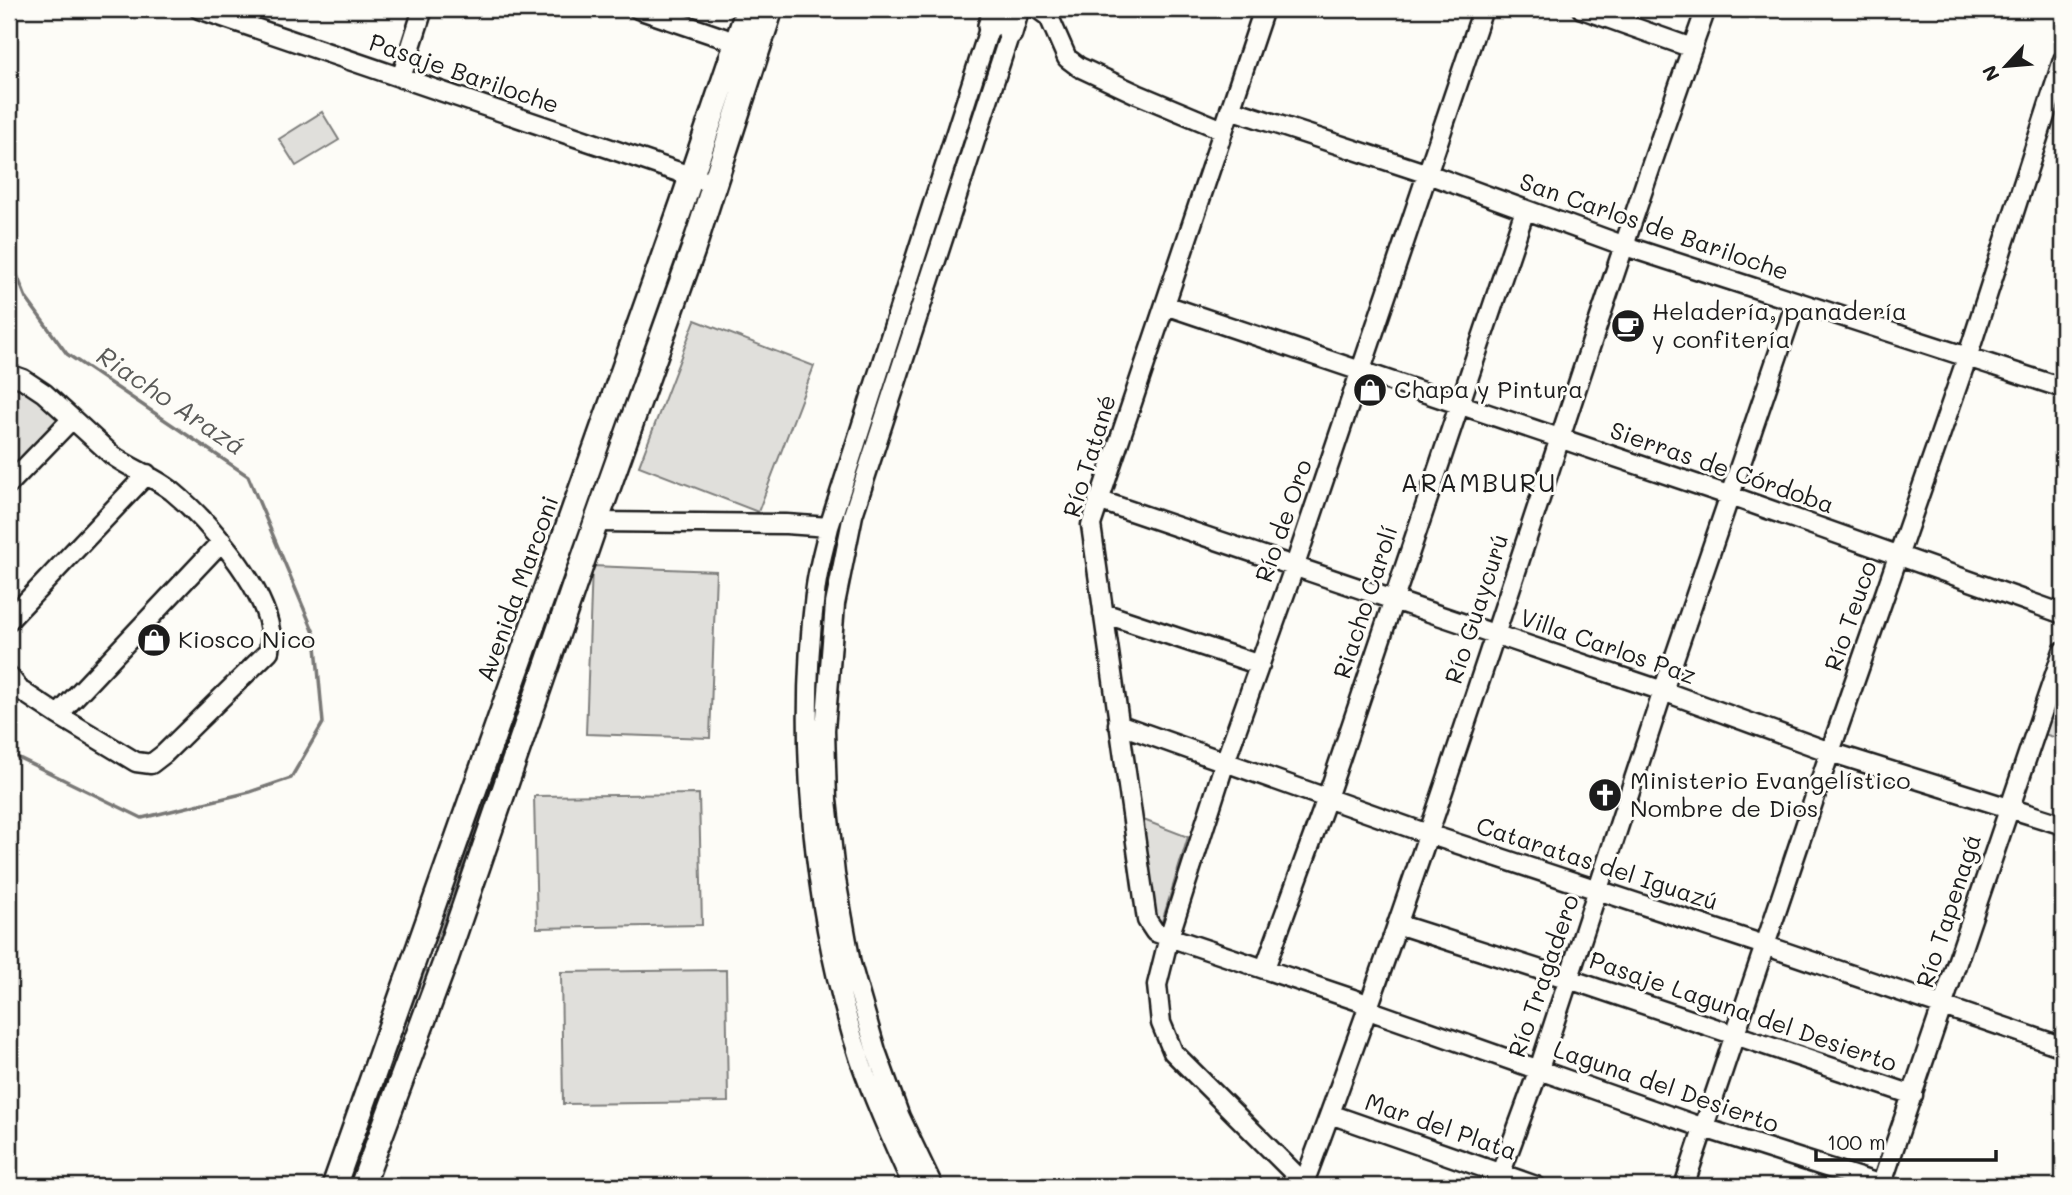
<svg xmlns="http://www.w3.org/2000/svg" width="2072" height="1195" viewBox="0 0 2072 1195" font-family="Mali,sans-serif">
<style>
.grass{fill:url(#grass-dots);stroke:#7e7e7c;stroke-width:2}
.park{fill:#e0dfdb;stroke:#7e7e7c;stroke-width:2}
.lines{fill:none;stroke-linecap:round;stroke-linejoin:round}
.stream{stroke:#797876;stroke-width:3.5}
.minor-casing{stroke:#1c1c1c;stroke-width:23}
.major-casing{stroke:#1c1c1c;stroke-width:28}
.minor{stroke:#fdfcf7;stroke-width:18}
.major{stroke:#fdfcf7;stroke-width:23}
.labels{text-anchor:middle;stroke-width:6;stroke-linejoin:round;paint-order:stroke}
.street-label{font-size:24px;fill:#1c1c1c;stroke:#fdfcf7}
.poi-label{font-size:24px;fill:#1c1c1c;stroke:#fdfcf7;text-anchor:start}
.water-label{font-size:26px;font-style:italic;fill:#5a5a58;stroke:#fdfcf7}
.neighbourhood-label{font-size:26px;letter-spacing:2px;fill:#1c1c1c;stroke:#fdfcf7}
</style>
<defs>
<pattern id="grass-dots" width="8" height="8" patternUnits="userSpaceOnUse" patternTransform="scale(1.75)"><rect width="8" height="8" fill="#e0dfdb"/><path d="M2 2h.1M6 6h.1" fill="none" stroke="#c0bfbb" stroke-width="1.8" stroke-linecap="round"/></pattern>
</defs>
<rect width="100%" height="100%" fill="#fdfcf7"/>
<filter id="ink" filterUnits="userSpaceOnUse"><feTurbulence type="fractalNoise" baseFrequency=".0143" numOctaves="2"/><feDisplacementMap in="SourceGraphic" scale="14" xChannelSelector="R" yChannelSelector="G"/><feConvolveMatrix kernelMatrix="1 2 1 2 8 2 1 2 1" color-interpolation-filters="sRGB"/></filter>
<g filter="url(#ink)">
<path class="grass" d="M 694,196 L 697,197 L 592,500 L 589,499 Z
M 517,701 L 520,702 L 435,948 L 432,947 Z
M 425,970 L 428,972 L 377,1111 L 374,1110 Z"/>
<path class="park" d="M 322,112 L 339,140 L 296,166 L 279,139 Z
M 695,320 L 814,366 L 758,512 L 639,466 Z
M 9,380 L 27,391 L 58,418 L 9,472 Z
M 592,566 L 716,571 L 710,738 L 586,734 Z
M 2059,690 L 2063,691 L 2063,740 L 2044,734 Z
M 699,794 L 702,925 L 537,928 L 534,796 Z
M 1141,819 L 1188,837 L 1161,925 L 1154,918 Z
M 726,970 L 728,1102 L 563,1104 L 561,972 Z"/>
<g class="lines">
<path class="stream" d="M 9,255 L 26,298 L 67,354 L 248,476 L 315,635 L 323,723 L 291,778 L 250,792 L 142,818 L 9,753"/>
<g class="minor-casing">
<path id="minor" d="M 199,9 L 714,184
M 638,9 L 747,46
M 1038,9 L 1049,17 L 1067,58 L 1079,67 L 1137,94 L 1223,130
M 1264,9 L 1091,525 L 1147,920 L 1155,932 L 1169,937 L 1359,1001 L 1377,1013 L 1704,1128 L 1885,1186
M 1582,9 L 1692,48
M 401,78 L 423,9
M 1230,109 L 1428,174 L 1625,246 L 2063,388
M 1165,305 L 1731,496 L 2063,614
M 9,374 L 23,379 L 44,393 L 112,455 C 131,469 153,476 172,491 C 207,520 263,584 270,630 C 271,637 270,644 269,651 L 164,754 L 151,764 L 136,762 L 58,715 L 20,690 L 9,676
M 9,484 L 71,420
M 1098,500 L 1663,691 L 1830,752 L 2063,825
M 596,522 L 786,524 L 829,527
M 1103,613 L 1260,665
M 9,620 L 147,474
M 58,715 L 222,541
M 1118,724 L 1428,834 L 1764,945 L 2063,1047
M 1397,924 L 1569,979 L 1913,1095
M 1265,968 L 1327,798 L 1525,210
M 1330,1114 L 1536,1186
M 1304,1183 C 1450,796 1567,398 1706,9
M 913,1186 C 894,1145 875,1103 860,1060 C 813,918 797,742 815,594 C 817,571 824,549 829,527 L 990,26
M 933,1186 L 900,1117 L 876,1051 L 851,964 L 835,874 L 827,800 L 825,730 L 835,604 L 853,515 L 1010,33
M 1307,1186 L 1173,1052 L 1161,1023 L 1157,985 L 1169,937 L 1225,762 L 1294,568 L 1483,9
M 1496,1186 L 1539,1069 L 1663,691 L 1796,302
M 1684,1186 L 1830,752 L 1968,355 L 2063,60
M 1881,1186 L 2063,651"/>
</g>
<g class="major-casing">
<path id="major" d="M 990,26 L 996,9
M 1010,33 L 1017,9
M 334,1186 L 682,204 L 748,9
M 362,1186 L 444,965 L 596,522 L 693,250 L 771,9"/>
</g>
<use href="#minor" class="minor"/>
<use href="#major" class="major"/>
</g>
</g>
<defs>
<g id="cafe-disc" transform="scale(1.75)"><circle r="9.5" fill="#1c1c1c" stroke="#fdfcf7"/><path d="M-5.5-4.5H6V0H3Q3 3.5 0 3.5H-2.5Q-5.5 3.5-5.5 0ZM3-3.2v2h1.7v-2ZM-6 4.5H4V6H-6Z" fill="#fff"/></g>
<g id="shop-disc" transform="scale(1.75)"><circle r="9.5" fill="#1c1c1c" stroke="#fdfcf7"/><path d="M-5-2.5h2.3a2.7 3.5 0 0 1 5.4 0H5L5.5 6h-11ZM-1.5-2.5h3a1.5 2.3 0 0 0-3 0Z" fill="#fff"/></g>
<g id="church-disc" transform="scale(1.75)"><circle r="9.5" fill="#1c1c1c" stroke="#fdfcf7"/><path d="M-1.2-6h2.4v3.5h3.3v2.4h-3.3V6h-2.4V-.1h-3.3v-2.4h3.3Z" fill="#fff"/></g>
</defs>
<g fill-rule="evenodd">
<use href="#cafe-disc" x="1628" y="326"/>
<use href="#shop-disc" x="1370" y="390"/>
<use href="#shop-disc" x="154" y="640"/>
<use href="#church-disc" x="1605" y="795"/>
</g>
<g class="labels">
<g class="street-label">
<text transform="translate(464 74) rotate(19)" y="8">Pasaje Bariloche</text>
<text transform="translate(1654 227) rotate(19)" y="8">San Carlos de Bariloche</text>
<text transform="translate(1090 456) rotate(-73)" y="8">Río Tatané</text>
<text transform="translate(1722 468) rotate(19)" y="8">Sierras de Córdoba</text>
<text transform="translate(1284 521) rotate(-71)" y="8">Río de Oro</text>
<text transform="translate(518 589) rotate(-70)" y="8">Avenida Marconi</text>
<text transform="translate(1366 602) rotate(-72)" y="8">Riacho Carolí</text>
<text transform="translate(1477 609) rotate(-72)" y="8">Río Guaycurú</text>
<text transform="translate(1851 616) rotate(-71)" y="8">Río Teuco</text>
<text transform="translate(1608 647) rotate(19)" y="8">Villa Carlos Paz</text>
<text transform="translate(1597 864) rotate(18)" y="8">Cataratas del Iguazú</text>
<text transform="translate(1949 911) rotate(-72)" y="8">Río Tapenagá</text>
<text transform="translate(1544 976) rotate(-71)" y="8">Río Tragadero</text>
<text transform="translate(1743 1012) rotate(19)" y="8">Pasaje Laguna del Desierto</text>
<text transform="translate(1666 1087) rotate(19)" y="8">Laguna del Desierto</text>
<text transform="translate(1441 1127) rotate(19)" y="8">Mar del Plata</text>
</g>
<g class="poi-label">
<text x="1652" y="320">Heladería, panadería<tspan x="1652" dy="28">y confitería</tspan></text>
<text x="1394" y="398">Chapa y Pintura</text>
<text x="178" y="648">Kiosco Nico</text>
<text x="1630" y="789">Ministerio Evangelístico<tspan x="1630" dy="28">Nombre de Dios</tspan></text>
</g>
<g class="water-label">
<text transform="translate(171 401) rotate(34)" y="9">Riacho Arazá</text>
</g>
<g class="neighbourhood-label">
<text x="1479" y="492">ARAMBURU</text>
</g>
</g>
<rect width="2072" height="1195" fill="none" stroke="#fdfcf7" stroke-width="35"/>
<rect x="18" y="18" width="2037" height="1160" fill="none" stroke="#1c1c1c" stroke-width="2.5" filter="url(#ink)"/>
<g transform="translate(2006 66) rotate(244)" stroke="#fdfcf7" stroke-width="5" paint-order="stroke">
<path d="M0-5L12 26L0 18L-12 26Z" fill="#1c1c1c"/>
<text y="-10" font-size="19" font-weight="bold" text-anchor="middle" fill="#1c1c1c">N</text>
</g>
<path d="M1816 1150v10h180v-10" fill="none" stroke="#1c1c1c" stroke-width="3.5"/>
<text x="1827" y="1150" font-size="21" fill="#1c1c1c" stroke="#fdfcf7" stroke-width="5" paint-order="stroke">100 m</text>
</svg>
